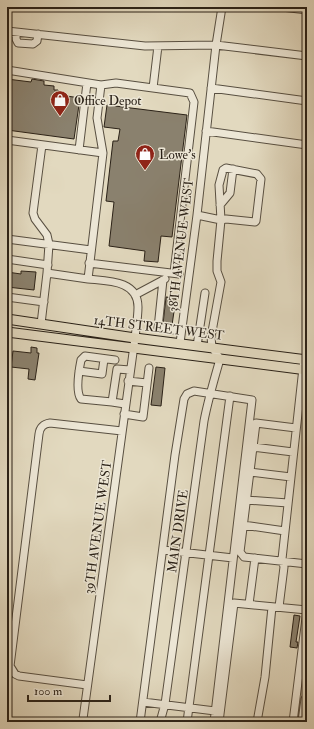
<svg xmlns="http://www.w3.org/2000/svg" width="314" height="729" viewBox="0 0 314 729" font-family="'IM FELL Double Pica',serif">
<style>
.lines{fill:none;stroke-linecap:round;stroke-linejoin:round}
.canal{stroke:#a39a86;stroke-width:5.5}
.building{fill:#8a816e;stroke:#2a2117}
.minor-casing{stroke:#584f41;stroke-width:9}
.major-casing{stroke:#2a2117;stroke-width:11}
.minor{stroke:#ece6d5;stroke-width:7}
.major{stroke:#e2d9bf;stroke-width:9}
.labels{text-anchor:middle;stroke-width:3;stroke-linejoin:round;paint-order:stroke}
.poi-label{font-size:13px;fill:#2a2117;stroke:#ece6d5;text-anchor:start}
.street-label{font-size:13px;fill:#2a2117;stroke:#ece6d5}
</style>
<rect width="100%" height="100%" fill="#e2d9bf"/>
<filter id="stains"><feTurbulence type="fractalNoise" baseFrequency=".005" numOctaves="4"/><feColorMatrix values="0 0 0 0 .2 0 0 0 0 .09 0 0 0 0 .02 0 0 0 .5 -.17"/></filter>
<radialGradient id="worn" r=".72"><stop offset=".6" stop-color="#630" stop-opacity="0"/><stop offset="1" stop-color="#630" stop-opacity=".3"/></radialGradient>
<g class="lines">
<path class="canal" d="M 7,717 L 15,722"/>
</g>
<path class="building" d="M 7,79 L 31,82 L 32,79 L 44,81 L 44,85 L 54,86 L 54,90 L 58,90 L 60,95 L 80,98 L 74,139 L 7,130 Z
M 107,105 L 187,115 L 172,237 L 161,236 L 158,262 L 144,261 L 145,251 L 109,246 L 114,202 L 106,201 L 113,141 L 118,141 L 120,129 L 104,127 Z
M 21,271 L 36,272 L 34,290 L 7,287 L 7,272 L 21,274 Z
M 166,297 L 176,298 L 172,325 L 163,324 Z
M 31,347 L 37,348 L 37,353 L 39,353 L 35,380 L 28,379 L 29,369 L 11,367 L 13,351 L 31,353 Z
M 156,367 L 165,368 L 161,406 L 151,405 Z
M 294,615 L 300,616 L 296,642 L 298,642 L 297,648 L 290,647 Z"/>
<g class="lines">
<g class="minor-casing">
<path id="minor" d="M 282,7 L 307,10
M 7,31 L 145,46 L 216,45 L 307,56
M 16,32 L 16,39 L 18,43 L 33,44 L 37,41 L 38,34
M 7,70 L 101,85
M 153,88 L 158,46
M 211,88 L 307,101
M 206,131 L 307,145
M 7,140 L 103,153 L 88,279 C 107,281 138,280 138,307 C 138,317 136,328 135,338 L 83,719
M 79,150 L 87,83
M 103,153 L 97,118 L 101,85 L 116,83 L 190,93 L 194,102 L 174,273
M 220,205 L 230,193 L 233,169
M 7,239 L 91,250
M 7,259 L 48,265
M 89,263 L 179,274
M 47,273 L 88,279
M 163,280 L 158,328 L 174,330
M 135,295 L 165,279
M 7,297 L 44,302
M 41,324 L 47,273 L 49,244 L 47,235 L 35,219 L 33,213 L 42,145
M 180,343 L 197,215 L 216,45 L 222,7
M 197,346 L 205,293
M 79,371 L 102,374 L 104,359
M 128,381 L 147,383
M 112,402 L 81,399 C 75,391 79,370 81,360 L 85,356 L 115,360
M 125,404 L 112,402 L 117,369 L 130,370
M 124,414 L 143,417 L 149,368
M 296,428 L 256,423 L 240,552 L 244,557 L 307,564
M 253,447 L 293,452
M 250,472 L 291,477
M 246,500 L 288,503
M 243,525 L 285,531
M 163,550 L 233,558
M 249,604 L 255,558
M 279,607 L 284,567 L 282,559 L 304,359
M 87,685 L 19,676 L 15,674 L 10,666 L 39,434 C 40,427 43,424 50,423 L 122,431
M 143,702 L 215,711
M 140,722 L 175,455 L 184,399 L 187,394 L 194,391 L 252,400 L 214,722
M 160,722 L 165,704 L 204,421 C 208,400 214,380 220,359 L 212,347 L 211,337 L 221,282 L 217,271 L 217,261 L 221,220 L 219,185 L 223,170 L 226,168 L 257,174 L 261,179 L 256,221 L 255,222 L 226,219 L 221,220 L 197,215
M 187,722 L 230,396
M 219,722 L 234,603 L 307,610
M 257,722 L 265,677 L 272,607
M 293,722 L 307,610
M 302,722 L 305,699 L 307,697"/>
</g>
<g class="major-casing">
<path id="major" d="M 7,319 L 135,338 L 307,360
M 7,332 L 307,370"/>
</g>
<use href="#minor" class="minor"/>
<use href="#major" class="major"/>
</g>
<defs>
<g id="shop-pin" transform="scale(1)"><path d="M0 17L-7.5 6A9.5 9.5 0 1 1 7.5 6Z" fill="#8f2418" stroke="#ece6d5"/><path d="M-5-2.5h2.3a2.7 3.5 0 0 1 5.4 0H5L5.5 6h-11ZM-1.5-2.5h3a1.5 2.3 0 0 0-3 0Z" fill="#fff"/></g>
</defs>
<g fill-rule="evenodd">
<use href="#shop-pin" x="60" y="100"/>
<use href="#shop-pin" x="145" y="154"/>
</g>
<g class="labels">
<g class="poi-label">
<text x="74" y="105">Office Depot</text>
<text x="159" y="159">Lowe's</text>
</g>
<g class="street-label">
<text transform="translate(180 245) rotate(-83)" y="5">38TH AVENUE WEST</text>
<text transform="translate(159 327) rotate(7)" y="5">14TH STREET WEST</text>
<text transform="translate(97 527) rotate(-82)" y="5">39TH AVENUE WEST</text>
<text transform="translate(177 531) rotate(-82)" y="5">MAIN DRIVE</text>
</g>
</g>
<rect width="314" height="729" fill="none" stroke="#e2d9bf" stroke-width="24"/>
<rect x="8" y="8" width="298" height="713" fill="none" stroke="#2a2117" stroke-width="2"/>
<rect x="12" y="12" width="290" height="705" fill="none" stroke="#2a2117"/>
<path d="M28 695v6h82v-6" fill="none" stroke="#2a2117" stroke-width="2"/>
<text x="34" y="695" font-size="12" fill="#2a2117" stroke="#ece6d5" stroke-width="3" paint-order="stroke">100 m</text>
<rect width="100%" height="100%" filter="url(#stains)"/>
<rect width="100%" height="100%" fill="url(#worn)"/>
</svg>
